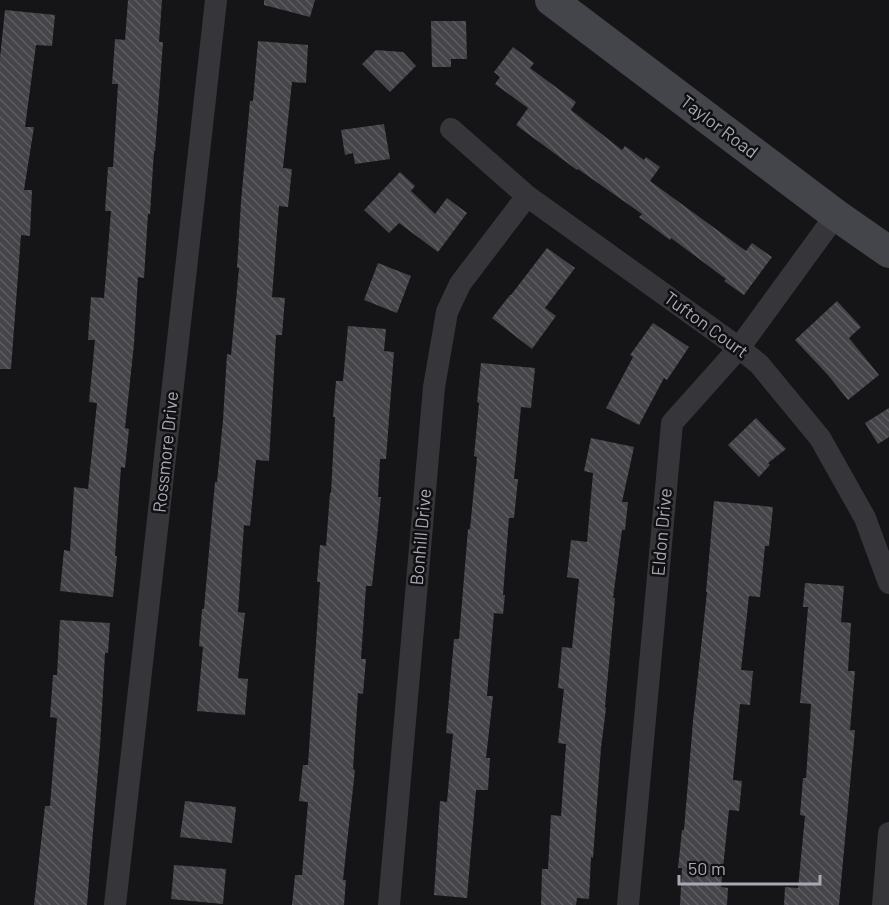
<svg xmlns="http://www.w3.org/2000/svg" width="889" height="905" viewBox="0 0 889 905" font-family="Barlow,sans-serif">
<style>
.building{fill:url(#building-back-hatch)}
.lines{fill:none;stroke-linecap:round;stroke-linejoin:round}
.street{stroke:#36363a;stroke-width:22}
.secondary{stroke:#44454a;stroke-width:32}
.labels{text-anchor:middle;stroke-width:5;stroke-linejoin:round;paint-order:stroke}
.street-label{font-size:18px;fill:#a7aab5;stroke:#100f11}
</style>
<defs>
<pattern id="building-back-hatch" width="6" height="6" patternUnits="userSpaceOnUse" patternTransform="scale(1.5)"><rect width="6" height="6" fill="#444449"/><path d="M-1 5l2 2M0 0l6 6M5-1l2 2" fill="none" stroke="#5c5c61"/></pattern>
</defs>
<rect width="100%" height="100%" fill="#151416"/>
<path class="building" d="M 128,0 L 162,0 L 159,42 L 163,42 L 155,151 L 154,151 L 150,214 L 148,214 L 144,278 L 138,277 L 134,344 L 125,428 L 129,429 L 125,468 L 121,467 L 115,556 L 117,556 L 113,597 L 60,591 L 64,550 L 70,551 L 74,487 L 88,489 L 97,403 L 89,402 L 95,340 L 88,340 L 91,297 L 104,298 L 111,211 L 105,211 L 108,167 L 113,167 L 118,84 L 112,84 L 115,39 L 125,40 Z
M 264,0 L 315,0 L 310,17 L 264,5 Z
M 5,10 L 55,15 L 52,46 L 36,45 L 25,127 L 34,127 L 24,190 L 32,190 L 30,236 L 21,235 L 11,369 L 0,369 L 0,58 Z
M 431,21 L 466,21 L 467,59 L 451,59 L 451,67 L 432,67 Z
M 258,41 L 308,45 L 306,83 L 292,82 L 283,168 L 292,169 L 288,207 L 279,206 L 272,297 L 285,298 L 282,335 L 276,335 L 269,461 L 256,460 L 250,526 L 244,525 L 238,612 L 245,613 L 238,678 L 248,679 L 245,715 L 197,711 L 203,647 L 199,646 L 202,609 L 204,609 L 215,482 L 217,482 L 223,420 L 227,354 L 231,355 L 239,268 L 237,268 L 241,202 L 250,101 L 253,101 Z
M 513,47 L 534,63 L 530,68 L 576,102 L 571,110 L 622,150 L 625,146 L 644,160 L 646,157 L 660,167 L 650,181 L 746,251 L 752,243 L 772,257 L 744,295 L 724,281 L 726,279 L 671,238 L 670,240 L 639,217 L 642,214 L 578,169 L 577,170 L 516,125 L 528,108 L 495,84 L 500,77 L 494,72 Z
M 376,50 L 403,52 L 416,66 L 390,92 L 362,64 Z
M 384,124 L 390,159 L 355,164 L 353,153 L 345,155 L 341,130 Z
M 400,172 L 415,186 L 411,191 L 435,214 L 447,198 L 467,213 L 438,252 L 399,223 L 389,233 L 364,210 Z
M 547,248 L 575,268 L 545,308 L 556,316 L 532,349 L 492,318 L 510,295 L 511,295 Z
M 378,263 L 411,276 L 397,313 L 364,300 Z
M 837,301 L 861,327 L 849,338 L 879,375 L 848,400 L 827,374 L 795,340 Z
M 653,323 L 689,347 L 667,380 L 664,378 L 639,425 L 606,408 L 633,357 L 630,355 Z
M 348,326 L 386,329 L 384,351 L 394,352 L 386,459 L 380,459 L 378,497 L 381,497 L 372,586 L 366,586 L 361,659 L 366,659 L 363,694 L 358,693 L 353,769 L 355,770 L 343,880 L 346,880 L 344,905 L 292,905 L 295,875 L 302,875 L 308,802 L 299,801 L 303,765 L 308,765 L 320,582 L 317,582 L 320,545 L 326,546 L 330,493 L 331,493 L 335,417 L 333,417 L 336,381 L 343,381 Z
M 481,363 L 535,368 L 531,408 L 521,407 L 514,479 L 518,479 L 514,518 L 509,518 L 503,595 L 505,595 L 503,614 L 494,613 L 487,696 L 493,696 L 486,758 L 490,758 L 488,790 L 476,790 L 467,898 L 434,895 L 440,801 L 447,802 L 453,734 L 446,733 L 454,639 L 459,639 L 468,529 L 470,529 L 477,457 L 474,456 L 479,403 L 477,402 Z
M 889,408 L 889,437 L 878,444 L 865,423 Z
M 756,418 L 786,449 L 768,463 L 770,465 L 759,477 L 728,445 Z
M 591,438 L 634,447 L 622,502 L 628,502 L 625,530 L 622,530 L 613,598 L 615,598 L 605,707 L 606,708 L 601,748 L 593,858 L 591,857 L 589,899 L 577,898 L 576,905 L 541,905 L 542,869 L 548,869 L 551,815 L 561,816 L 566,744 L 558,743 L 564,689 L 558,688 L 562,647 L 572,648 L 579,579 L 567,577 L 571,540 L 587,542 L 593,473 L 584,471 Z
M 714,501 L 773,507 L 769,546 L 765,546 L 760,597 L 749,596 L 741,670 L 753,671 L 750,705 L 740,704 L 733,780 L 742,781 L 739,811 L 729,810 L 721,887 L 728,888 L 727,905 L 680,905 L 682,868 L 678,868 L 682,830 L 684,830 L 693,721 L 707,592 L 706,592 Z
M 805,583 L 844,586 L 841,622 L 851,623 L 848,671 L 855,671 L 850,730 L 855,730 L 839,905 L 784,905 L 785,887 L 798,888 L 805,816 L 800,815 L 803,778 L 806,778 L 811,704 L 800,703 L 808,607 L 803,607 Z
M 60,620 L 110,623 L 108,653 L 105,653 L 100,746 L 87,905 L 34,905 L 45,806 L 50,806 L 57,718 L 50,717 L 53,675 L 57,675 Z
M 185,801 L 236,807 L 232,843 L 180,837 Z
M 174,865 L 226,869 L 223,904 L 171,899 Z"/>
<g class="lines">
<path class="street" d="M 451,129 L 527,196 L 739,348 L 759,364 L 820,438 L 865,518 L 889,583
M 115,905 L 216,0
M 389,905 L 434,387 L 447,312 L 460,284 L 527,196
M 628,905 L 672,423 L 739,348 L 836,215
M 883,905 L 889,833"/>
<path class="secondary" d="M 551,0 L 836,215 L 889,252"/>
</g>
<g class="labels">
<g class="street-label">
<text transform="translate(719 127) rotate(37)" y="6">Taylor Road</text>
<text transform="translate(706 325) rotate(36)" y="6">Tufton Court</text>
<text transform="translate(166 452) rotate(-84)" y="6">Rossmore Drive</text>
<text transform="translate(662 532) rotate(-85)" y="6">Eldon Drive</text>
<text transform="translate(421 537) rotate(-85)" y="6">Bonhill Drive</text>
</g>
</g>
<path d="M679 875v9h141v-9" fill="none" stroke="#a7aab5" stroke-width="3"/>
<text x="688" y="875" font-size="18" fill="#a7aab5" stroke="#100f11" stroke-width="4.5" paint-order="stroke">50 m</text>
</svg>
